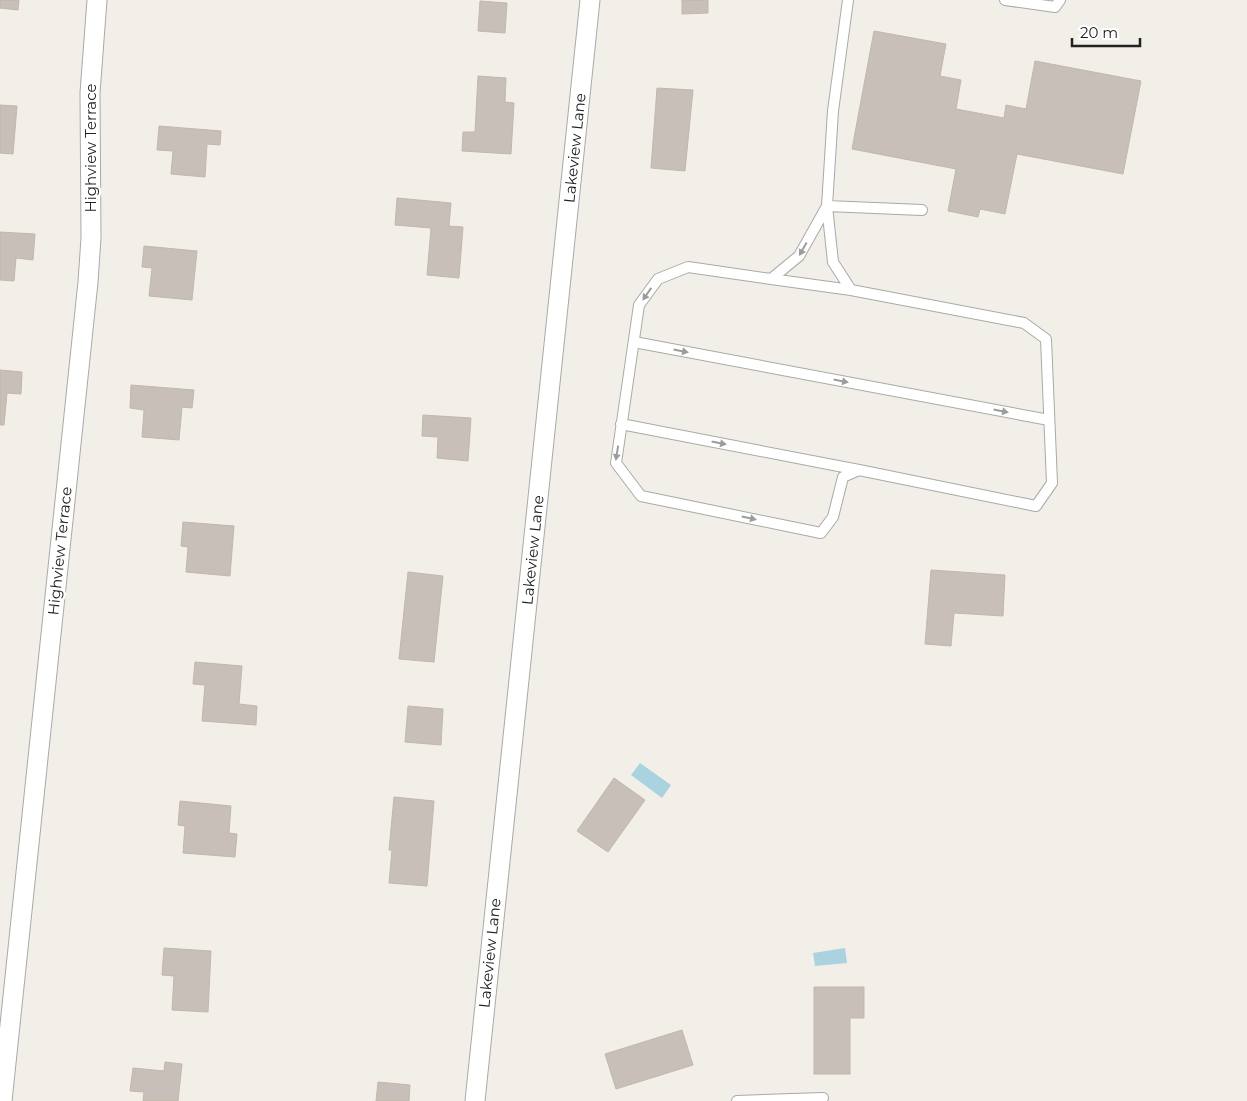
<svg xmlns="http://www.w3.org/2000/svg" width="1247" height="1101" viewBox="0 0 1247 1101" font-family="Montserrat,sans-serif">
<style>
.water{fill:#aad3df}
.building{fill:#c7bfb8;stroke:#c4b6ab}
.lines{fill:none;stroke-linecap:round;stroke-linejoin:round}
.lane-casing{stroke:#a9a9a9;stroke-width:12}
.street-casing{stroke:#a9a9a9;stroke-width:21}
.lane{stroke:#fff;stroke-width:10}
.street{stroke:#fff;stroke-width:19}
.oneway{fill:#9c9c9c}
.labels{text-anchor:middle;stroke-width:5;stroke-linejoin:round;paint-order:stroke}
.street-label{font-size:15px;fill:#222;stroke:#fff}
</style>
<rect width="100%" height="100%" fill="#f2efe9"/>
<path class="water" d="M 640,763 L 671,785 L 662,798 L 631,775 Z
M 845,948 L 847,963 L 815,966 L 813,953 Z"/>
<path class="building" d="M 0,0 L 19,0 L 18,10 L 0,8 Z
M 682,0 L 708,0 L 708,13 L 682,14 Z
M 480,1 L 507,3 L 505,33 L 478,31 Z
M 874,31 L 946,44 L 940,76 L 961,80 L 956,109 L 1004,118 L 1006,105 L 1026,109 L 1035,61 L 1141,81 L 1123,174 L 1017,154 L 1005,214 L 980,209 L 978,217 L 948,211 L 956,169 L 852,149 Z
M 478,76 L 506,78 L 505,102 L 514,103 L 511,154 L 462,151 L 463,132 L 475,132 Z
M 657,88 L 693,90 L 685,171 L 651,168 Z
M 0,105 L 17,106 L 13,154 L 0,153 Z
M 159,126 L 221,131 L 220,145 L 207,144 L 205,177 L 171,174 L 173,151 L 157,150 Z
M 397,198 L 451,203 L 449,226 L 463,227 L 459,278 L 427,275 L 431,228 L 395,225 Z
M 0,232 L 35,234 L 33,260 L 16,258 L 14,281 L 0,280 Z
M 144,246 L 197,251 L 192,300 L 149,296 L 152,268 L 142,267 Z
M 0,370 L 22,372 L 21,394 L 7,393 L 4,425 L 0,425 Z
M 131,385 L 194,390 L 192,408 L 182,407 L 179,440 L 142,437 L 144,410 L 130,408 Z
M 423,415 L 471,418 L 468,461 L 437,458 L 438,437 L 422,436 Z
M 183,522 L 234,526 L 230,576 L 186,572 L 188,547 L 181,546 Z
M 931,570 L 1005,575 L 1003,616 L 954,613 L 951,646 L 925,644 Z
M 408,572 L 443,576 L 434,662 L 399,659 Z
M 195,662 L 242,666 L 239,704 L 257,706 L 256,725 L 202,721 L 205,685 L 193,684 Z
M 408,706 L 443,709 L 441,745 L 405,742 Z
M 614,778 L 645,800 L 608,852 L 577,831 Z
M 394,797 L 434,801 L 427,886 L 389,883 L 392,850 L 389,850 Z
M 180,801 L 231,806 L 229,833 L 237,834 L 235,857 L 183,853 L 185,826 L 178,825 Z
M 164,948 L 211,951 L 208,1012 L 172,1010 L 174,976 L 162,975 Z
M 814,987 L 864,987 L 864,1018 L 850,1018 L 850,1074 L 814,1074 Z
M 682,1030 L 693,1065 L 616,1089 L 605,1054 Z
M 165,1062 L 182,1064 L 178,1101 L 143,1101 L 144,1092 L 130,1091 L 133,1068 L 164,1071 Z
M 378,1082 L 410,1085 L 409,1101 L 376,1101 Z"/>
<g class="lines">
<g class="lane-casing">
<path id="lane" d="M 1005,0 L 1055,7 L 1060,0
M 827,206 L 799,256 L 771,279 L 688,267 L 658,279 L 639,305 L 616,463 L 641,496 L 821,533 L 833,517 L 843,477 L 859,470 L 1036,506 L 1052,483 L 1046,339 L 1024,323 L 851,290 L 833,262 L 827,206 L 833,111 L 848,0
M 827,206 L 922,210
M 771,279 L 851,290
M 634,342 L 1049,420
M 621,424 L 859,470
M 737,1101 L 823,1098"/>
</g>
<g class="street-casing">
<path id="street" d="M 2,1101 L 88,282 L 91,238 L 90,93 L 97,0
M 475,1101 L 590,0"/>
</g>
<use href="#lane" class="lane"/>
<use href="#street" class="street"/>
</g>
<defs><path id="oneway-solid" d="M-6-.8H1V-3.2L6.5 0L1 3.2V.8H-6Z" transform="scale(1.25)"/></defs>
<g class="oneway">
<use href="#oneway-solid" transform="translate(803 249) rotate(119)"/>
<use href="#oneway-solid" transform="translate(647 294) rotate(125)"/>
<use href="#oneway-solid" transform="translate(681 351) rotate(11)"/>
<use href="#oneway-solid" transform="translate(841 381) rotate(11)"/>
<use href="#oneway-solid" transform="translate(1001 411) rotate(11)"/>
<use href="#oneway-solid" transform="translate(719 443) rotate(11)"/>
<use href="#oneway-solid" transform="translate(617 453) rotate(99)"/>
<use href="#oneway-solid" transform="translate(749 518) rotate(12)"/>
</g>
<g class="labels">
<g class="street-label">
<text transform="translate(91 148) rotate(-90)" y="5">Highview Terrace</text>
<text transform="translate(575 148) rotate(-84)" y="5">Lakeview Lane</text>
<text transform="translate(533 550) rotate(-84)" y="5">Lakeview Lane</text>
<text transform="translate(60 551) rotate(-84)" y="5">Highview Terrace</text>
<text transform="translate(490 953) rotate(-84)" y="5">Lakeview Lane</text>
</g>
</g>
<path d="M1072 38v8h68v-8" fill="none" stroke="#222222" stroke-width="2.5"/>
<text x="1080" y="38" font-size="15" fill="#222222" stroke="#ffffff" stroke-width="4" paint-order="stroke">20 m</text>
</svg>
